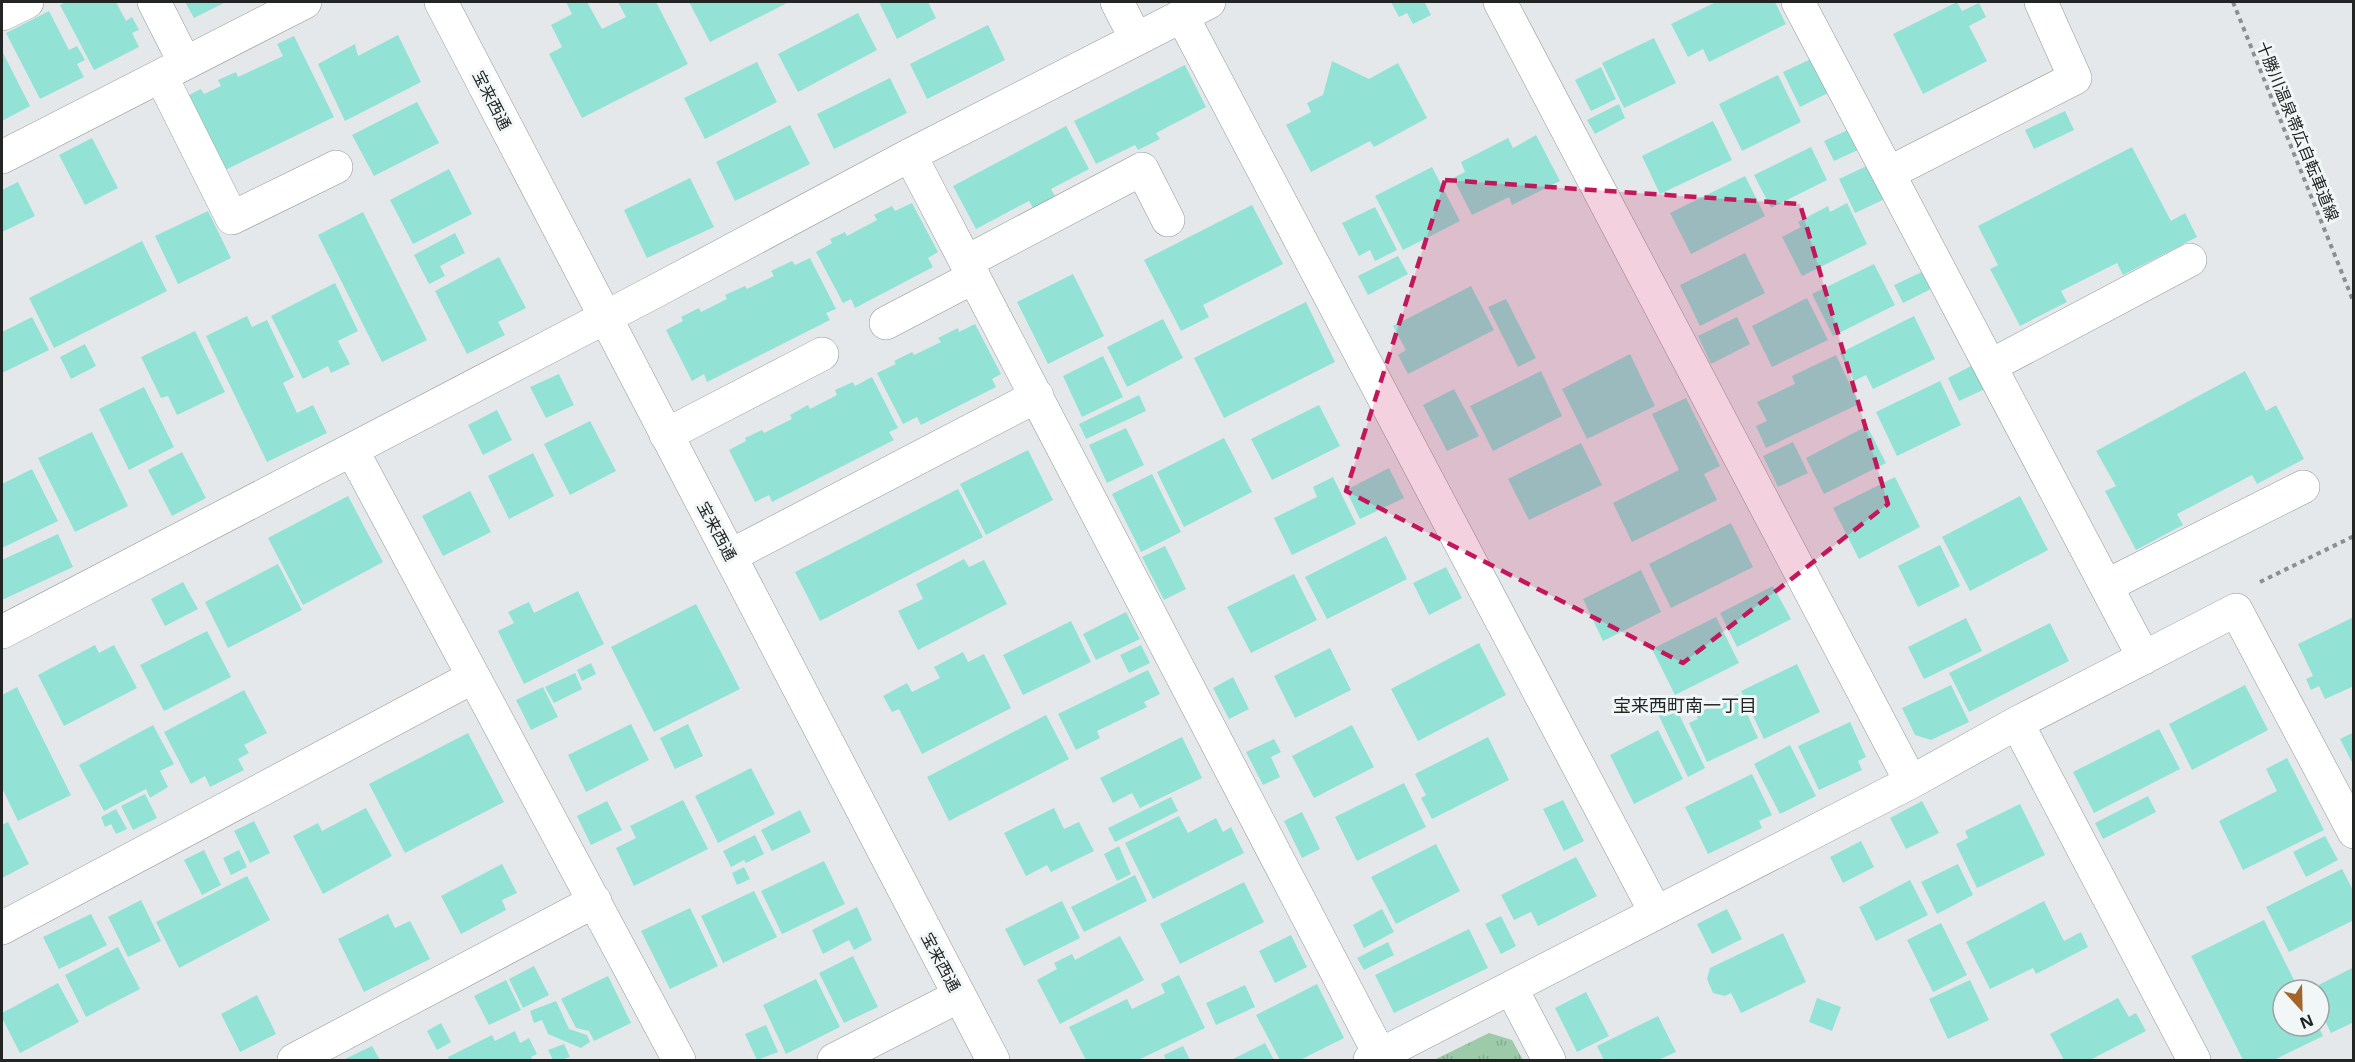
<svg xmlns="http://www.w3.org/2000/svg" width="2355" height="1062" viewBox="0 0 2355 1062" font-family="'Open Sans','Noto Sans JP',sans-serif">
<style>
.park{fill:url(#park-tufts)}
.building{fill:#92e3d6}
.lines{fill:none;stroke-linecap:round;stroke-linejoin:round}
.minor-casing{stroke:#929697;stroke-width:34}
.path{stroke:#8c8f90;stroke-width:4;stroke-dasharray:4.5 4.5;stroke-linecap:butt}
.minor{stroke:#fff;stroke-width:33}
.marked{fill:#c2185b;fill-opacity:0.2;stroke:#c2185b;stroke-width:4.5;stroke-dasharray:12 8;stroke-linejoin:round}
.labels{text-anchor:middle;stroke-width:6;stroke-linejoin:round;paint-order:stroke}
.street-label{font-size:16px;fill:#232525;stroke:#f1f6f7}
.neighbourhood-label{font-size:18px;fill:#232525;stroke:#f1f6f7}
</style>
<defs>
<pattern id="park-tufts" width="24" height="20" patternUnits="userSpaceOnUse" patternTransform="scale(1.5)"><rect width="24" height="20" fill="#9dcaa8"/><path d="M3 7l-1-3M5 7V3M7 7l1-3M15 17l-1-3M17 17v-4M19 17l1-3" fill="none" stroke="#87ad90"/></pattern>
</defs>
<rect width="100%" height="100%" fill="#e4e8ea"/>
<path class="park" d="M 1489,1033 L 1512,1040 L 1523,1060 L 1434,1060 Z"/>
<path class="building" d="M 66,2 L 116,2 L 126,21 L 132,17 L 139,30 L 132,33 L 139,47 L 94,70 L 60,5 Z
M 185,2 L 226,2 L 194,18 Z
M 566,2 L 587,2 L 602,29 L 626,17 L 618,2 L 656,2 L 688,64 L 582,118 L 549,54 L 562,47 L 551,25 L 572,14 Z
M 689,2 L 789,2 L 710,42 Z
M 879,2 L 928,2 L 936,18 L 897,39 Z
M 1391,2 L 1428,2 L 1425,3 L 1431,15 L 1413,24 L 1407,13 L 1399,17 Z
M 1716,2 L 1775,2 L 1786,24 L 1709,62 L 1703,49 L 1688,57 L 1671,24 Z
M 1957,2 L 1962,11 L 1979,3 L 1986,17 L 1969,26 L 1987,61 L 1923,94 L 1893,34 Z
M 49,11 L 69,50 L 77,46 L 85,60 L 77,64 L 84,77 L 40,99 L 6,33 Z
M 858,13 L 877,50 L 798,92 L 778,54 Z
M 988,25 L 1005,60 L 927,99 L 910,64 Z
M 398,35 L 421,82 L 345,121 L 318,64 L 355,44 L 358,56 Z
M 294,36 L 334,117 L 217,174 L 181,99 L 201,89 L 204,94 L 221,86 L 218,80 L 236,72 L 238,77 L 283,56 L 277,44 Z
M 1654,38 L 1676,83 L 1624,108 L 1602,63 Z
M 2,51 L 30,106 L 2,121 Z
M 1811,59 L 1828,93 L 1800,107 L 1783,72 Z
M 1332,61 L 1369,79 L 1398,63 L 1427,118 L 1374,147 L 1370,141 L 1311,172 L 1286,125 L 1311,112 L 1307,103 L 1323,95 Z
M 757,62 L 777,102 L 705,139 L 684,98 Z
M 1185,65 L 1206,107 L 1156,133 L 1160,139 L 1138,150 L 1135,145 L 1096,164 L 1074,121 Z
M 1601,67 L 1616,99 L 1591,111 L 1575,80 Z
M 1778,75 L 1801,122 L 1742,151 L 1719,104 Z
M 890,78 L 907,113 L 834,149 L 817,114 Z
M 417,102 L 439,143 L 374,176 L 352,135 Z
M 1619,104 L 1625,118 L 1595,134 L 1587,120 Z
M 2065,111 L 2074,130 L 2034,149 L 2025,130 Z
M 1713,121 L 1732,160 L 1660,194 L 1642,156 Z
M 790,125 L 810,164 L 735,201 L 716,162 Z
M 1066,126 L 1089,169 L 1051,189 L 1055,196 L 1033,208 L 1029,201 L 976,229 L 953,186 Z
M 1852,128 L 1862,148 L 1834,161 L 1824,141 Z
M 1536,135 L 1560,181 L 1512,205 L 1509,197 L 1472,215 L 1453,178 L 1465,172 L 1461,162 L 1508,138 L 1513,148 Z
M 92,138 L 118,188 L 85,205 L 59,155 Z
M 1811,147 L 1827,180 L 1771,208 L 1754,175 Z
M 2132,147 L 2171,221 L 2185,213 L 2197,237 L 2123,275 L 2117,263 L 2061,291 L 2067,302 L 2020,326 L 1990,269 L 1998,265 L 1978,226 Z
M 1873,163 L 1889,197 L 1855,213 L 1839,179 Z
M 1432,167 L 1460,221 L 1403,250 L 1375,196 Z
M 449,169 L 472,214 L 413,244 L 390,200 Z
M 1745,176 L 1765,216 L 1691,254 L 1670,213 Z
M 690,178 L 714,227 L 647,258 L 624,210 Z
M 18,182 L 35,216 L 2,232 L 2,190 Z
M 912,203 L 938,252 L 928,258 L 933,267 L 855,308 L 851,299 L 843,303 L 816,252 L 832,243 L 830,239 L 845,232 L 847,236 L 877,220 L 874,215 L 892,206 L 895,211 Z
M 1847,203 L 1867,244 L 1802,276 L 1782,237 L 1801,227 L 1798,222 L 1828,206 L 1830,212 Z
M 1252,205 L 1283,264 L 1203,305 L 1209,317 L 1181,331 L 1144,260 Z
M 1375,207 L 1397,250 L 1375,261 L 1370,250 L 1359,256 L 1342,223 Z
M 208,211 L 231,258 L 178,284 L 155,236 Z
M 363,212 L 427,340 L 382,362 L 318,235 Z
M 455,233 L 465,253 L 440,266 L 445,276 L 429,284 L 414,255 Z
M 142,241 L 167,291 L 54,348 L 29,298 Z
M 1745,253 L 1765,293 L 1700,326 L 1680,285 Z
M 1398,256 L 1408,274 L 1368,295 L 1358,276 Z
M 499,257 L 526,308 L 498,322 L 505,335 L 467,354 L 435,291 Z
M 810,258 L 836,309 L 826,313 L 830,320 L 707,382 L 704,374 L 692,381 L 666,330 L 683,321 L 681,317 L 699,308 L 701,312 L 727,299 L 725,295 L 745,286 L 747,289 L 774,276 L 771,271 L 792,261 L 795,265 Z
M 1874,264 L 1895,305 L 1833,336 L 1812,294 Z
M 1924,271 L 1933,288 L 1903,303 L 1894,285 Z
M 1073,274 L 1104,336 L 1048,364 L 1017,302 Z
M 335,283 L 358,331 L 338,341 L 350,364 L 331,373 L 328,366 L 303,379 L 271,316 Z
M 1471,286 L 1494,330 L 1408,374 L 1398,355 L 1406,350 L 1393,326 Z
M 1807,298 L 1828,340 L 1772,367 L 1752,326 Z
M 1506,299 L 1536,358 L 1518,367 L 1488,307 Z
M 1306,302 L 1335,362 L 1224,418 L 1194,358 Z
M 247,316 L 252,327 L 267,320 L 294,377 L 283,383 L 297,413 L 313,405 L 327,433 L 267,462 L 206,336 Z
M 1914,316 L 1935,359 L 1873,389 L 1866,375 L 1854,381 L 1840,353 Z
M 32,317 L 49,350 L 2,373 L 2,332 Z
M 1737,317 L 1750,344 L 1711,364 L 1698,336 Z
M 1163,319 L 1183,358 L 1127,387 L 1107,347 Z
M 975,324 L 1001,374 L 992,379 L 996,387 L 921,425 L 917,417 L 903,424 L 877,373 L 896,364 L 894,361 L 912,352 L 914,355 L 941,342 L 938,338 L 958,328 L 959,332 Z
M 195,331 L 225,392 L 177,415 L 168,396 L 161,398 L 141,357 Z
M 85,344 L 96,366 L 71,379 L 60,357 Z
M 1630,354 L 1655,406 L 1587,439 L 1562,389 Z
M 1836,355 L 1859,404 L 1766,448 L 1756,426 L 1767,421 L 1757,402 L 1795,384 L 1792,376 Z
M 1103,356 L 1123,397 L 1082,417 L 1063,376 Z
M 1975,364 L 1987,388 L 1959,401 L 1948,378 Z
M 1541,371 L 1562,416 L 1493,451 L 1470,406 Z
M 2245,371 L 2266,411 L 2276,405 L 2304,459 L 2257,484 L 2252,475 L 2177,514 L 2183,525 L 2136,550 L 2105,491 L 2116,486 L 2096,451 Z
M 559,374 L 574,405 L 546,418 L 530,387 Z
M 872,377 L 898,428 L 889,432 L 894,440 L 772,502 L 769,495 L 755,502 L 729,450 L 746,441 L 745,438 L 762,430 L 764,433 L 792,419 L 790,415 L 808,405 L 810,409 L 837,395 L 835,390 L 853,382 L 855,386 Z
M 1940,381 L 1961,425 L 1897,456 L 1876,412 Z
M 144,387 L 174,447 L 129,470 L 99,409 Z
M 1454,389 L 1479,436 L 1447,451 L 1423,405 Z
M 1139,395 L 1146,411 L 1086,439 L 1079,424 Z
M 1686,398 L 1720,466 L 1704,474 L 1717,500 L 1632,542 L 1613,503 L 1679,470 L 1652,414 Z
M 1319,405 L 1340,446 L 1272,480 L 1251,439 Z
M 497,410 L 512,440 L 483,455 L 468,425 Z
M 590,421 L 616,471 L 570,495 L 544,444 Z
M 1867,426 L 1886,463 L 1824,494 L 1806,458 Z
M 1126,428 L 1144,465 L 1107,483 L 1089,445 Z
M 92,432 L 128,506 L 75,532 L 38,458 Z
M 1224,438 L 1252,492 L 1184,527 L 1157,472 Z
M 1793,442 L 1808,473 L 1778,487 L 1763,456 Z
M 1581,443 L 1602,485 L 1529,520 L 1508,479 Z
M 1028,450 L 1053,500 L 986,535 L 960,484 Z
M 182,452 L 206,498 L 172,516 L 148,470 Z
M 533,453 L 554,496 L 509,519 L 488,476 Z
M 1389,468 L 1404,498 L 1360,519 L 1346,490 Z
M 32,469 L 58,521 L 2,548 L 2,484 Z
M 1152,474 L 1181,532 L 1141,552 L 1112,494 Z
M 1333,477 L 1356,524 L 1292,555 L 1274,518 L 1317,497 L 1313,487 Z
M 1895,477 L 1920,527 L 1859,559 L 1833,508 Z
M 958,489 L 983,537 L 820,621 L 795,572 Z
M 470,491 L 491,532 L 443,556 L 422,516 Z
M 348,496 L 383,562 L 303,605 L 268,538 Z
M 2020,496 L 2048,550 L 1970,591 L 1942,537 Z
M 1731,523 L 1753,567 L 1671,608 L 1649,564 Z
M 58,534 L 73,567 L 2,600 L 2,560 Z
M 1386,536 L 1407,579 L 1327,619 L 1305,577 Z
M 1940,545 L 1960,586 L 1918,607 L 1898,566 Z
M 1165,546 L 1186,589 L 1164,600 L 1142,557 Z
M 964,559 L 969,567 L 984,560 L 1007,604 L 918,650 L 898,611 L 923,599 L 916,584 Z
M 278,564 L 302,610 L 228,648 L 205,602 Z
M 1446,567 L 1462,598 L 1429,615 L 1413,583 Z
M 1641,570 L 1661,612 L 1603,641 L 1583,599 Z
M 1294,574 L 1317,620 L 1251,653 L 1227,607 Z
M 183,582 L 198,609 L 165,626 L 151,599 Z
M 1773,586 L 1791,619 L 1737,647 L 1720,613 Z
M 578,591 L 604,644 L 524,684 L 498,631 L 514,623 L 508,612 L 529,602 L 534,613 Z
M 696,604 L 740,689 L 654,732 L 611,647 Z
M 1126,612 L 1140,639 L 1096,660 L 1083,634 Z
M 1716,617 L 1739,663 L 1675,695 L 1652,649 Z
M 2354,617 L 2354,686 L 2325,699 L 2319,686 L 2311,690 L 2306,679 L 2313,676 L 2298,644 Z
M 1966,618 L 1982,651 L 1924,679 L 1908,647 Z
M 1071,621 L 1091,662 L 1023,695 L 1003,655 Z
M 2050,623 L 2069,661 L 1969,712 L 1949,673 Z
M 207,631 L 231,677 L 164,711 L 140,665 Z
M 1479,643 L 1506,695 L 1418,741 L 1391,689 Z
M 95,645 L 99,653 L 114,645 L 137,688 L 64,726 L 38,675 Z
M 1141,645 L 1150,663 L 1129,673 L 1120,655 Z
M 1330,648 L 1351,690 L 1295,718 L 1274,676 Z
M 963,652 L 968,662 L 984,654 L 1011,708 L 922,754 L 899,709 L 892,712 L 883,696 L 907,683 L 912,692 L 940,678 L 934,667 Z
M 591,663 L 596,674 L 582,681 L 577,670 Z
M 1797,664 L 1820,712 L 1764,739 L 1741,691 Z
M 1148,670 L 1160,694 L 1144,702 L 1147,707 L 1097,731 L 1100,738 L 1076,750 L 1058,714 Z
M 575,673 L 582,689 L 554,703 L 545,687 Z
M 1233,677 L 1249,709 L 1229,719 L 1213,688 Z
M 1951,685 L 1969,722 L 1931,740 L 1915,735 L 1902,708 Z
M 2245,685 L 2268,730 L 2192,770 L 2169,724 Z
M 17,687 L 71,795 L 18,821 L 2,788 L 2,695 Z
M 543,687 L 558,717 L 531,730 L 516,700 Z
M 244,690 L 267,733 L 244,745 L 249,753 L 238,759 L 244,770 L 210,787 L 205,776 L 191,784 L 164,732 Z
M 1738,694 L 1758,738 L 1707,762 L 1689,723 L 1698,719 L 1696,714 Z
M 1674,704 L 1705,768 L 1688,777 L 1657,712 Z
M 1046,715 L 1069,759 L 949,821 L 927,777 Z
M 1850,722 L 1866,757 L 1858,761 L 1862,770 L 1819,790 L 1798,746 Z
M 631,724 L 649,760 L 586,792 L 568,755 Z
M 688,724 L 703,756 L 675,769 L 660,738 Z
M 153,725 L 174,764 L 160,771 L 168,787 L 150,798 L 146,789 L 104,811 L 79,765 Z
M 1352,725 L 1374,767 L 1314,798 L 1292,756 Z
M 2159,729 L 2180,769 L 2094,813 L 2073,772 Z
M 1658,730 L 1683,779 L 1634,804 L 1610,755 Z
M 2354,732 L 2354,766 L 2340,739 Z
M 468,733 L 504,802 L 405,853 L 369,784 Z
M 1182,737 L 1202,778 L 1140,808 L 1132,793 L 1113,803 L 1100,778 Z
M 1488,737 L 1509,780 L 1432,819 L 1421,798 L 1426,795 L 1415,774 Z
M 1274,739 L 1281,752 L 1271,757 L 1280,777 L 1263,785 L 1246,752 Z
M 1790,745 L 1816,796 L 1780,814 L 1754,764 Z
M 2287,758 L 2324,830 L 2243,870 L 2219,821 L 2277,791 L 2266,769 Z
M 751,768 L 775,814 L 718,843 L 695,796 Z
M 1752,774 L 1772,815 L 1759,821 L 1762,828 L 1708,854 L 1685,807 Z
M 1404,783 L 1426,827 L 1357,861 L 1335,817 Z
M 145,794 L 157,818 L 133,830 L 121,806 Z
M 2148,796 L 2156,812 L 2103,839 L 2095,823 Z
M 1171,797 L 1178,811 L 1115,842 L 1108,828 Z
M 683,800 L 708,849 L 634,886 L 616,848 L 636,838 L 630,826 Z
M 1563,800 L 1584,841 L 1564,851 L 1543,809 Z
M 607,801 L 622,830 L 591,845 L 577,816 Z
M 1922,801 L 1939,833 L 1906,849 L 1890,818 Z
M 2020,804 L 2045,855 L 1977,888 L 1956,844 L 1968,838 L 1965,831 Z
M 366,808 L 392,856 L 323,894 L 293,836 L 318,823 L 322,831 Z
M 1054,808 L 1064,829 L 1079,822 L 1094,851 L 1051,872 L 1047,865 L 1026,876 L 1004,833 Z
M 116,809 L 127,829 L 116,834 L 111,824 L 105,827 L 101,817 Z
M 800,810 L 811,832 L 772,851 L 761,830 Z
M 1302,812 L 1320,849 L 1302,858 L 1284,821 Z
M 1179,816 L 1188,833 L 1216,818 L 1223,832 L 1231,827 L 1244,853 L 1153,899 L 1125,843 Z
M 254,821 L 270,853 L 250,863 L 234,831 Z
M 8,822 L 29,864 L 2,878 L 2,825 Z
M 755,835 L 764,854 L 746,863 L 744,860 L 731,867 L 723,851 Z
M 2325,836 L 2338,860 L 2306,877 L 2293,852 Z
M 1861,841 L 1874,867 L 1843,883 L 1830,857 Z
M 1436,844 L 1460,891 L 1396,924 L 1371,877 Z
M 1119,846 L 1131,874 L 1117,881 L 1104,854 Z
M 204,850 L 221,885 L 202,895 L 184,860 Z
M 239,850 L 247,867 L 231,875 L 223,858 Z
M 1576,857 L 1597,896 L 1538,926 L 1531,912 L 1514,920 L 1501,895 Z
M 824,861 L 845,904 L 782,934 L 761,891 Z
M 502,864 L 517,893 L 502,900 L 506,910 L 461,934 L 441,896 Z
M 1958,864 L 1973,895 L 1937,914 L 1921,882 Z
M 744,867 L 750,879 L 737,885 L 732,873 Z
M 2342,869 L 2354,892 L 2354,920 L 2289,952 L 2266,907 Z
M 1135,875 L 1147,901 L 1084,932 L 1071,907 Z
M 247,876 L 270,920 L 179,968 L 156,922 Z
M 1910,880 L 1928,915 L 1876,941 L 1859,907 Z
M 1244,882 L 1264,922 L 1180,964 L 1160,924 Z
M 754,891 L 777,937 L 723,963 L 701,916 Z
M 141,900 L 161,941 L 128,957 L 108,917 Z
M 1062,901 L 1080,938 L 1024,966 L 1005,929 Z
M 2044,901 L 2064,941 L 2081,932 L 2088,947 L 2036,974 L 2033,968 L 1990,989 L 1966,942 Z
M 857,907 L 872,940 L 854,950 L 849,940 L 823,954 L 812,930 Z
M 690,908 L 718,966 L 670,989 L 641,931 Z
M 1382,909 L 1394,932 L 1364,948 L 1353,925 Z
M 1727,909 L 1742,939 L 1712,954 L 1697,924 Z
M 91,914 L 107,945 L 59,969 L 43,937 Z
M 388,914 L 395,928 L 410,921 L 430,959 L 364,992 L 338,939 Z
M 1501,916 L 1516,946 L 1501,954 L 1485,924 Z
M 2264,920 L 2299,990 L 2283,990 L 2283,1026 L 2318,1026 L 2323,1036 L 2274,1060 L 2243,1060 L 2191,956 Z
M 1941,923 L 1967,975 L 1933,992 L 1907,940 Z
M 1469,929 L 1488,968 L 1394,1013 L 1375,975 Z
M 1783,933 L 1806,982 L 1741,1013 L 1731,993 L 1725,996 L 1713,993 L 1707,979 L 1710,968 Z
M 1291,935 L 1307,967 L 1275,983 L 1259,951 Z
M 1120,936 L 1144,980 L 1060,1024 L 1037,980 L 1057,969 L 1054,963 L 1072,954 L 1075,960 Z
M 1388,942 L 1394,955 L 1364,970 L 1357,958 Z
M 118,947 L 140,989 L 86,1017 L 65,975 Z
M 853,956 L 878,1007 L 844,1023 L 819,973 Z
M 534,966 L 549,995 L 523,1008 L 509,979 Z
M 2354,967 L 2354,1022 L 2331,1033 L 2319,1008 L 2319,990 L 2309,990 Z
M 1179,975 L 1205,1028 L 1138,1060 L 1086,1060 L 1069,1027 L 1127,999 L 1132,1009 L 1165,993 L 1161,984 Z
M 608,976 L 631,1023 L 594,1041 L 589,1031 L 576,1028 L 561,999 Z
M 816,979 L 840,1027 L 786,1054 L 763,1005 Z
M 506,980 L 521,1010 L 489,1025 L 474,996 Z
M 1970,980 L 1989,1020 L 1948,1039 L 1929,999 Z
M 58,983 L 79,1022 L 20,1053 L 2,1018 L 2,1013 Z
M 1317,984 L 1344,1038 L 1300,1060 L 1280,1060 L 1256,1015 Z
M 1245,985 L 1255,1007 L 1216,1025 L 1206,1003 Z
M 1586,992 L 1609,1036 L 1577,1052 L 1555,1008 Z
M 257,995 L 276,1034 L 240,1052 L 221,1014 Z
M 1817,998 L 1841,1007 L 1832,1031 L 1809,1022 Z
M 2118,998 L 2129,1017 L 2136,1013 L 2146,1031 L 2090,1060 L 2064,1060 L 2050,1034 Z
M 556,1001 L 569,1029 L 587,1035 L 590,1042 L 581,1048 L 548,1034 L 542,1020 L 534,1023 L 530,1011 Z
M 1658,1016 L 1676,1052 L 1658,1060 L 1604,1060 L 1597,1046 Z
M 441,1023 L 451,1042 L 437,1050 L 427,1031 Z
M 766,1025 L 778,1052 L 757,1060 L 745,1034 Z
M 515,1031 L 520,1043 L 529,1038 L 537,1054 L 531,1057 L 533,1060 L 449,1060 L 448,1057 L 492,1035 L 495,1041 Z
M 1265,1043 L 1274,1060 L 1231,1060 Z
M 564,1044 L 570,1057 L 561,1060 L 553,1060 L 548,1050 Z
M 372,1046 L 380,1060 L 343,1060 Z
M 1183,1046 L 1190,1060 L 1166,1060 L 1164,1055 Z"/>
<g class="lines">
<g class="minor-casing">
<path id="minor" d="M 154,2 L 185,63
M 441,2 L 993,1060
M 1117,2 L 1136,39
M 1500,2 L 1911,782
M 1798,2 L 2144,658
M 2,14 L 27,2
M 1182,16 L 1656,913
M 161,76 L 232,218 L 336,167
M 910,155 L 1380,1055
M 2,157 L 305,2
M 1889,173 L 2075,78 L 2041,2
M 966,262 L 1142,169 L 1168,220
M 886,323 L 974,277
M 1990,366 L 2190,260
M 666,435 L 822,354
M 352,450 L 679,1060
M 730,556 L 1037,396
M 2106,586 L 2303,487
M 2,632 L 650,294 L 910,155 L 1209,2
M 2017,723 L 2194,1060
M 2,928 L 473,677
M 1511,988 L 1549,1060
M 294,1060 L 595,901
M 834,1060 L 959,996
M 1370,1060 L 1911,782 L 2017,723 L 2236,610 L 2354,832"/>
</g>
<path class="path" d="M 2233,2 L 2354,303
M 2260,582 L 2354,536"/>
<use href="#minor" class="minor"/>
</g>
<path class="marked" d="M 1445,180 L 1800,204 L 1888,504 L 1683,663 L 1346,491 Z"/>
<g class="labels">
<g class="street-label">
<text transform="translate(492 100) rotate(63)" y="6">宝来西通</text>
<text transform="translate(2298 131) rotate(68)" y="6">十勝川温泉帯広自転車道線</text>
<text transform="translate(717 531) rotate(62)" y="6">宝来西通</text>
<text transform="translate(941 962) rotate(62)" y="6">宝来西通</text>
</g>
<g class="neighbourhood-label">
<text x="1685" y="712">宝来西町南一丁目</text>
</g>
</g>
<rect width="2355" height="1062" fill="none" stroke="#232525" stroke-width="6"/>
<g transform="translate(2301 1008) rotate(158)"><circle r="28" fill="#f1f6f7" stroke="#9fa2a3" stroke-width="1.5"/>
<path d="M0-4.5L10 22L0 15L-10 22Z" fill="#a3652b"/>
<text y="-9" font-size="16" font-weight="bold" text-anchor="middle" fill="#232525">N</text>
</g>
</svg>
